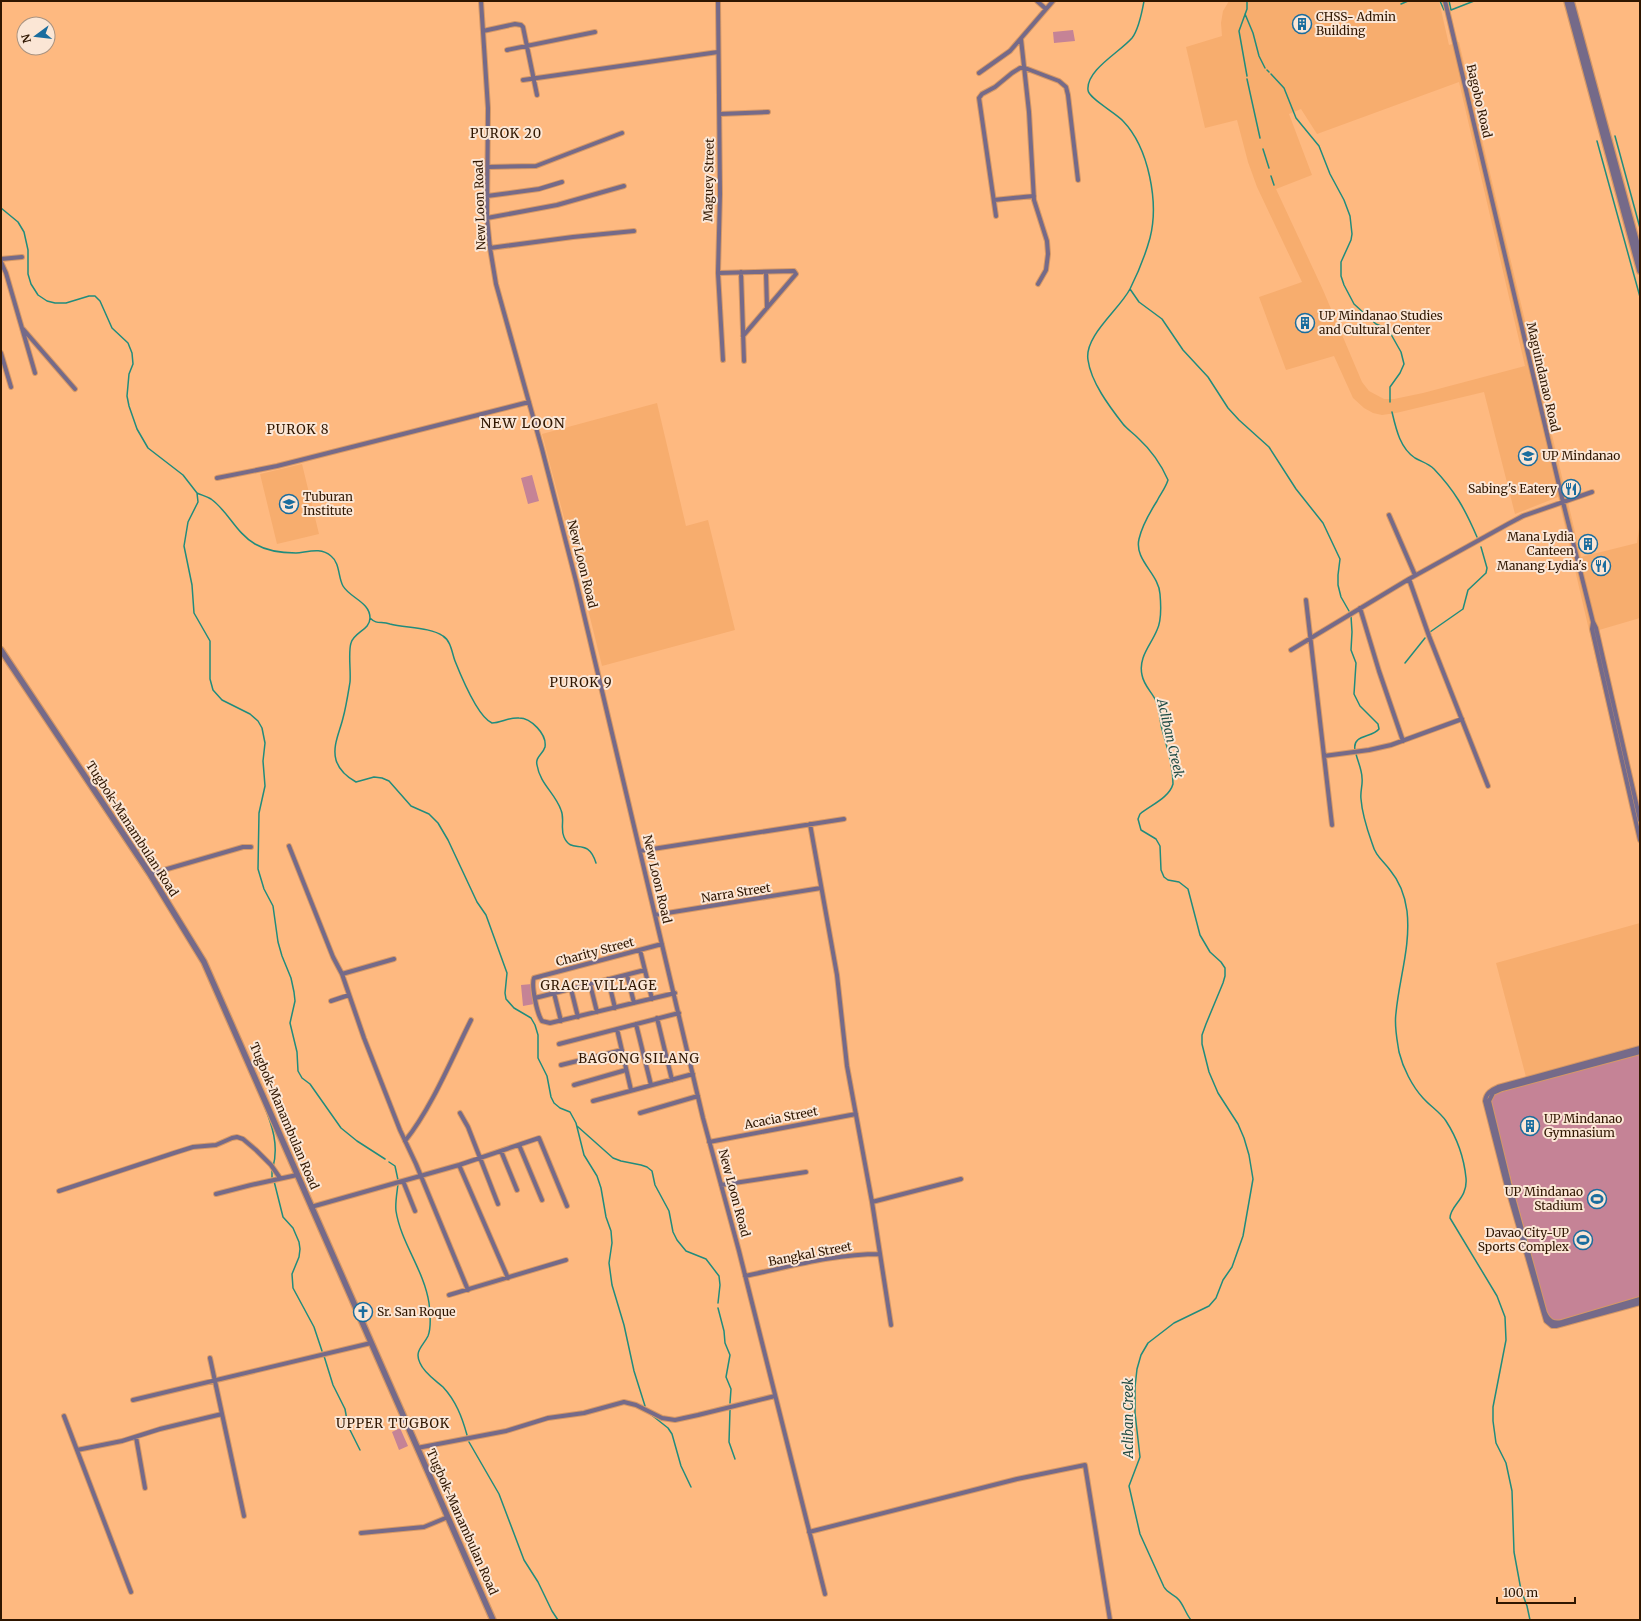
<svg xmlns="http://www.w3.org/2000/svg" width="1641" height="1621" viewBox="0 0 1641 1621" font-family="Merriweather,serif">
<style>
.built{fill:#f7ad6e;fill-rule:evenodd}
.green{fill:#c58396}
.lines{fill:none;stroke-linecap:round;stroke-linejoin:round}
.stream{stroke:#218c7c;stroke-width:1.5}
.minor-casing{stroke:#d59866;stroke-width:6}
.tertiary-casing{stroke:#d59866;stroke-width:8}
.minor{stroke:#756a89;stroke-width:4}
.tertiary{stroke:#756a89;stroke-width:5.5}
.labels{text-anchor:middle;stroke-width:4;stroke-linejoin:round;paint-order:stroke}
.poi-label{font-size:12px;fill:#2f1600;stroke:#fbe6d5;text-anchor:start}
.street-label{font-size:12px;fill:#2f1600;stroke:#fbe6d5}
.neighbourhood-label{font-size:13px;letter-spacing:1px;fill:#2f1600;stroke:#fbe6d5}
.water-label{font-size:13px;font-style:italic;fill:#204c45;stroke:#fbe6d5}
.quarter-label{font-size:14px;letter-spacing:1px;fill:#2f1600;stroke:#fbe6d5}
</style>
<rect width="100%" height="100%" fill="#feb980"/>
<path class="built" d="M 1229,1 L 1439,1 L 1449,45 L 1459,42 L 1581,557 L 1637,543 L 1639,528 L 1640,527 L 1640,618 L 1599,630 L 1640,809 L 1640,849 L 1558,497 L 1515,514 L 1484,392 L 1396,413 L 1382,415 L 1373,413 L 1364,408 L 1353,398 L 1334,356 L 1286,370 L 1259,297 L 1302,282 L 1257,187 L 1248,162 L 1237,120 L 1205,128 L 1186,47 L 1222,36 L 1221,23 L 1223,11 ZM 1459,82 L 1525,366 L 1423,393 L 1394,399 L 1384,399 L 1369,391 L 1362,382 L 1323,290 L 1276,189 L 1312,175 L 1289,114 L 1301,109 L 1317,134 Z
M 657,403 L 686,526 L 708,520 L 735,630 L 602,666 L 584,593 L 587,587 L 585,577 L 579,575 L 542,434 Z
M 302,464 L 319,534 L 277,544 L 260,474 Z
M 1640,923 L 1640,1305 L 1562,1327 L 1551,1328 L 1544,1322 L 1541,1314 L 1505,1184 L 1484,1099 L 1486,1093 L 1493,1087 L 1526,1077 L 1496,963 Z"/>
<path class="green" d="M 1073,30 L 1075,41 L 1054,43 L 1053,32 Z
M 532,475 L 539,501 L 528,504 L 521,478 Z
M 532,984 L 534,1004 L 523,1006 L 521,985 Z
M 1640,1054 L 1640,1298 L 1557,1321 L 1551,1320 L 1547,1313 L 1491,1105 C 1491,1096 1494,1094 1502,1091 Z
M 400,1428 L 408,1446 L 399,1450 L 392,1432 Z"/>
<g class="lines">
<path class="stream" d="M 1144,1 C 1142,12 1139,29 1132,38 C 1120,52 1086,70 1088,90 C 1088,98 1116,113 1123,121 C 1149,148 1159,203 1150,238 C 1145,256 1138,273 1130,289 C 1119,310 1084,336 1088,360 C 1091,382 1109,406 1123,424 C 1127,429 1133,433 1138,438 C 1151,450 1161,464 1168,480 C 1165,489 1161,493 1157,501 C 1150,512 1142,526 1139,539 C 1134,560 1159,574 1160,594 C 1161,605 1162,620 1157,630 C 1151,645 1138,657 1142,675 C 1144,686 1152,692 1156,701 C 1159,709 1160,717 1161,725 C 1166,745 1173,764 1173,784 C 1169,798 1151,805 1140,814 L 1138,819 L 1141,830 L 1156,839 L 1160,846 L 1161,870 L 1164,877 L 1168,880 L 1179,882 L 1188,889 L 1200,935 L 1210,952 L 1221,962 L 1225,968 L 1225,976 L 1223,983 L 1206,1024 L 1202,1035 L 1202,1044 L 1209,1072 L 1218,1093 L 1238,1124 L 1244,1138 L 1249,1155 L 1253,1179 L 1243,1236 L 1232,1267 L 1223,1280 L 1216,1298 L 1209,1306 L 1174,1323 L 1148,1343 L 1141,1355 L 1137,1369 L 1135,1387 L 1135,1413 L 1140,1457 L 1129,1486 L 1140,1534 L 1164,1587 C 1168,1594 1174,1594 1179,1600 C 1184,1606 1186,1614 1191,1620
M 1440,1 L 1444,10
M 1449,1 L 1451,10 L 1474,1
M 1401,4 L 1408,1
M 1245,14 L 1253,33 L 1259,56 L 1265,68
M 1267,70 L 1269,72
M 1271,74 L 1284,88 L 1296,118 L 1319,146 L 1330,174 L 1344,200 L 1350,216 L 1352,234 L 1351,240 L 1341,262 L 1341,276 L 1344,285 L 1354,304 L 1376,324 L 1388,329 L 1401,352 L 1404,364 L 1400,373 L 1390,387 L 1390,402
M 1247,76 L 1239,31 L 1247,9 L 1247,1
M 1247,79 L 1260,138
M 1615,136 L 1640,228
M 1597,141 L 1640,297
M 1263,149 L 1269,168
M 1271,176 L 1274,185
M 1,208 L 18,222 L 24,232 L 28,250 L 28,274 L 31,284 L 38,295 L 47,301 L 55,303 L 66,303 L 89,296 L 95,296 L 100,301 L 112,328 L 128,343 L 132,353 L 133,364 L 129,374 L 127,396 L 129,406 L 137,429 L 148,448 L 183,475 L 197,493 L 198,502 L 188,522 L 184,546 L 192,585 L 194,613 L 210,641 L 210,679 L 213,690 L 222,700 L 250,714 L 258,721 L 262,728 L 265,743 L 263,761 L 265,786 L 259,813 L 258,869 L 264,889 L 273,906 L 278,942 L 282,956 L 291,978 L 294,992 L 295,1001 L 290,1023 L 297,1052 L 298,1071 L 302,1078 L 310,1084 L 341,1128 L 357,1141 L 385,1159
M 1130,289 L 1139,302 L 1162,319 L 1183,350 L 1208,377 L 1228,408 L 1239,420 L 1269,447 L 1296,489 L 1323,523 L 1340,559 L 1338,575 L 1338,585 L 1341,597 L 1349,611
M 1392,412 C 1396,429 1400,448 1415,458 C 1422,462 1428,463 1434,469 C 1455,491 1465,509 1477,537
M 197,493 C 201,495 206,496 211,499 C 228,511 236,533 255,544 C 267,551 282,553 296,553 C 308,552 321,547 331,556 C 340,563 338,577 343,586 C 350,598 370,602 370,618 C 370,630 354,632 351,643 C 348,652 351,671 350,682 C 348,694 346,707 343,718 C 340,731 332,746 336,760 C 339,770 347,777 356,782 L 374,777 L 382,778 L 389,781 L 411,806 L 429,814 L 438,823 L 448,840 L 477,902 L 486,915 L 507,973 L 505,993 L 506,999 L 514,1008 L 531,1018 L 535,1025 L 538,1035 L 538,1058 L 547,1076 L 551,1097 L 554,1103 L 560,1108 L 570,1112 L 576,1123 L 584,1155 L 597,1176 L 601,1188 L 606,1217 L 611,1231 L 612,1243 L 609,1263 L 612,1285 L 624,1325 L 634,1371 L 645,1406
M 1351,616 L 1352,632 L 1351,650 L 1356,663 L 1354,694 L 1360,706 L 1378,724 L 1379,729 C 1372,738 1352,734 1355,750
M 370,618 C 377,625 381,621 390,624 C 405,628 430,627 443,636 C 451,641 452,653 455,661 C 461,676 478,717 492,723 C 501,723 509,717 519,718 C 531,718 547,734 545,747 C 543,754 535,757 537,765 C 540,784 555,793 561,810 C 565,819 560,828 564,837 C 572,856 587,835 596,863
M 1430,632 L 1463,609 L 1468,590 L 1486,573 L 1487,568 L 1481,547
M 1405,663 L 1425,638
M 1356,754 C 1358,762 1362,770 1362,778 C 1363,785 1360,791 1361,799 C 1362,813 1367,829 1372,843 C 1376,857 1382,859 1390,870 C 1400,882 1405,896 1407,911 C 1411,946 1399,979 1396,1013 C 1394,1026 1397,1039 1399,1052 C 1403,1068 1412,1086 1423,1098 C 1430,1106 1440,1112 1446,1121 C 1457,1138 1464,1158 1466,1178 C 1468,1199 1450,1205 1450,1218 L 1497,1296 L 1505,1317 L 1506,1340 L 1493,1407 L 1493,1421 L 1496,1443 L 1506,1463 L 1512,1491 L 1514,1552 L 1521,1590 L 1527,1606 L 1530,1620
M 81,775 L 156,888
M 264,1105 C 272,1125 279,1145 273,1167
M 577,1126 L 613,1158 L 621,1161 L 641,1165 L 647,1167 L 652,1171 L 655,1185 L 669,1211 L 673,1232 L 677,1240 L 686,1251 L 706,1259 L 719,1276 L 720,1285 L 718,1303
M 389,1162 L 395,1166 L 398,1180
M 272,1177 L 272,1170
M 274,1181 L 283,1217 L 293,1228 L 299,1242 L 300,1249 L 299,1257 L 292,1274 L 293,1288 L 314,1327 L 322,1351
M 398,1184 C 397,1193 395,1203 396,1211 C 401,1243 424,1270 429,1303 C 430,1313 432,1326 428,1336 C 423,1346 414,1351 420,1363 C 424,1373 435,1380 443,1387 C 456,1401 462,1417 467,1435
M 718,1308 L 724,1331 L 725,1343 L 730,1355 L 726,1377 L 731,1389 L 730,1403
M 324,1356 L 333,1385 L 345,1409 L 348,1426 L 360,1450
M 730,1410 L 729,1442 L 735,1459
M 649,1413 L 668,1428 L 672,1434 L 681,1466 L 691,1487
M 469,1442 L 499,1494 L 524,1560 L 538,1582 L 552,1611 L 558,1620"/>
<g class="minor-casing">
<path id="minor" d="M 481,1 L 488,108 L 487,218 L 490,248 L 496,284 L 542,449 L 576,581 L 703,1118 L 739,1251 L 825,1594
M 718,1 L 720,194 L 718,273 L 723,360
M 1037,1 L 1046,9
M 1445,1 L 1563,502 L 1593,622 L 1596,628 L 1640,820
M 483,31 L 515,24 L 521,25 L 523,27 L 537,95
M 1021,39 L 1029,112 L 1034,200 L 1047,241 L 1048,254 L 1046,270 L 1038,284
M 507,50 L 595,32
M 979,73 L 1010,51 L 1053,1
M 523,80 L 718,52
M 720,114 L 768,112
M 488,167 L 536,166 L 622,133
M 487,196 L 539,189 L 562,182
M 994,200 L 1034,196
M 996,216 L 979,98 L 982,94 L 995,87 L 1012,73 L 1020,68 L 1025,68 L 1059,81 L 1066,87 L 1068,95 L 1078,180
M 487,218 L 557,205 L 624,186
M 490,248 L 573,237 L 634,231
M 1,259 L 22,257
M 1,262 L 6,273 L 35,373
M 741,272 L 744,361
M 766,272 L 767,308
M 718,273 L 794,271 L 796,274 L 743,336
M 23,329 L 75,389
M 1,353 L 11,387
M 217,478 L 277,466 L 529,402
M 1389,515 L 1415,575
M 1409,579 L 1429,636 L 1488,786
M 1306,600 L 1332,825
M 1360,608 L 1379,671 L 1403,741
M 1593,622 L 1592,629 L 1640,840
M 1291,650 L 1409,579 L 1508,524 L 1523,516 L 1592,492
M 1324,756 L 1369,750 L 1391,745 L 1462,719
M 810,824 L 837,975 L 847,1066 L 872,1202 L 891,1325
M 289,846 L 333,957 L 342,974 L 364,1038 L 400,1130 L 416,1164 L 468,1290
M 640,851 L 844,819
M 150,874 L 243,847 L 251,847
M 655,915 L 821,888
M 662,944 L 534,978 C 531,985 537,1014 542,1021 L 550,1023 L 675,993
M 640,950 L 652,999
M 342,974 L 394,959
M 627,975 L 634,1003
M 608,979 L 615,1008
M 590,984 L 597,1012
M 571,989 L 578,1017
M 554,993 L 561,1021
M 535,998 L 645,970
M 331,1001 L 349,995
M 657,1018 L 672,1080
M 636,1024 L 651,1085
M 617,1029 L 631,1090
M 559,1044 L 679,1013
M 1640,1048 L 1498,1087 C 1491,1090 1486,1093 1485,1101 L 1506,1183 L 1546,1321 L 1552,1326 L 1556,1326 L 1640,1303
M 1640,1052 L 1502,1089 L 1493,1093 L 1489,1101 L 1509,1183 L 1545,1313 C 1549,1321 1553,1324 1562,1322 L 1640,1299
M 561,1065 L 622,1050
M 574,1085 L 626,1070
M 593,1101 L 693,1074
M 460,1113 L 468,1127 L 498,1204
M 640,1113 L 698,1096
M 405,1141 C 431,1109 452,1058 471,1020
M 709,1142 L 856,1114
M 519,1145 L 542,1200
M 501,1151 L 517,1190
M 459,1165 L 508,1278
M 403,1181 L 415,1211
M 721,1185 L 806,1172
M 59,1191 L 174,1153 L 193,1147 L 216,1145 L 232,1138 L 237,1137 L 243,1139 L 256,1150 L 271,1165 L 280,1178
M 216,1194 L 251,1185 L 297,1175
M 872,1202 L 961,1179
M 311,1207 L 459,1165 L 539,1138 L 567,1206
M 745,1276 C 789,1267 834,1254 880,1254
M 449,1295 L 566,1260
M 210,1358 L 244,1516
M 133,1400 L 371,1343
M 64,1416 L 131,1592
M 136,1437 L 145,1488
M 417,1448 L 506,1431 L 548,1418 L 584,1413 L 624,1402 L 636,1405 L 662,1418 L 675,1420 L 698,1415 L 775,1396
M 77,1450 L 122,1441 L 160,1429 L 222,1414
M 809,1532 L 1017,1479 L 1085,1465 L 1110,1620
M 361,1533 L 424,1527 L 448,1517"/>
</g>
<g class="tertiary-casing">
<path id="tertiary" d="M 1567,1 L 1640,271
M 1571,1 L 1640,255
M 1,650 L 150,874 L 204,962 L 493,1620"/>
</g>
<use href="#minor" class="minor"/>
<use href="#tertiary" class="tertiary"/>
</g>
<defs>
<g id="building-ring" transform="scale(1)"><circle r="9.5" fill="#fbe6d5" stroke="#1a6d9e" stroke-width="1.5"/><path d="M-4-6H4V6H1V3H-1V6H-4ZM-2.5-4.3h1.7v1.8h-1.7ZM.8-4.3h1.7v1.8H.8ZM-2.5-1h1.7V.8h-1.7ZM.8-1h1.7V.8H.8Z" fill="#1a6d9e"/></g>
<g id="university-ring" transform="scale(1)"><circle r="9.5" fill="#fbe6d5" stroke="#1a6d9e" stroke-width="1.5"/><path d="M0-5L7-2L0 1L-7-2ZM-4 1L0 2.5L4 1V4Q0 6-4 4Z" fill="#1a6d9e"/></g>
<g id="restaurant-ring" transform="scale(1)"><circle r="9.5" fill="#fbe6d5" stroke="#1a6d9e" stroke-width="1.5"/><path d="M-5-6h1v4h1v-4h1v4h1v-4h1v5L-1.5 .5V6h-2V.5L-5-1ZM5-6V6H3V1.5H1.5Q1.5-4 5-6Z" fill="#1a6d9e"/></g>
<g id="school-ring" transform="scale(1)"><circle r="9.5" fill="#fbe6d5" stroke="#1a6d9e" stroke-width="1.5"/><path d="M0-5L7-2L0 1L-7-2ZM-4 1L0 2.5L4 1V4Q0 6-4 4Z" fill="#1a6d9e"/></g>
<g id="stadium-ring" transform="scale(1)"><circle r="9.5" fill="#fbe6d5" stroke="#1a6d9e" stroke-width="1.5"/><path d="M0-5a6.5 5 0 1 0 0 10a6.5 5 0 1 0 0-10ZM-3.5-1.8h7v3.6h-7Z" fill="#1a6d9e"/></g>
<g id="church-ring" transform="scale(1)"><circle r="9.5" fill="#fbe6d5" stroke="#1a6d9e" stroke-width="1.5"/><path d="M-1.2-6h2.4v3.5h3.3v2.4h-3.3V6h-2.4V-.1h-3.3v-2.4h3.3Z" fill="#1a6d9e"/></g>
</defs>
<g fill-rule="evenodd">
<use href="#building-ring" x="1302" y="24"/>
<use href="#building-ring" x="1305" y="323"/>
<use href="#university-ring" x="1528" y="456"/>
<use href="#restaurant-ring" x="1571" y="489"/>
<use href="#school-ring" x="289" y="504"/>
<use href="#building-ring" x="1588" y="544"/>
<use href="#restaurant-ring" x="1601" y="566"/>
<use href="#building-ring" x="1530" y="1126"/>
<use href="#stadium-ring" x="1597" y="1199"/>
<use href="#stadium-ring" x="1583" y="1240"/>
<use href="#church-ring" x="363" y="1312"/>
</g>
<g class="labels">
<g class="poi-label">
<text x="1316" y="21">CHSS- Admin<tspan x="1316" dy="14">Building</tspan></text>
<text x="1319" y="320">UP Mindanao Studies<tspan x="1319" dy="14">and Cultural Center</tspan></text>
<text x="1542" y="460">UP Mindanao</text>
<text x="1557" y="493" text-anchor="end">Sabing's Eatery</text>
<text x="303" y="501">Tuburan<tspan x="303" dy="14">Institute</tspan></text>
<text x="1574" y="541" text-anchor="end">Mana Lydia<tspan x="1574" dy="14">Canteen</tspan></text>
<text x="1587" y="570" text-anchor="end">Manang Lydia's</text>
<text x="1544" y="1123">UP Mindanao<tspan x="1544" dy="14">Gymnasium</tspan></text>
<text x="1583" y="1196" text-anchor="end">UP Mindanao<tspan x="1583" dy="14">Stadium</tspan></text>
<text x="1569" y="1237" text-anchor="end">Davao City-UP<tspan x="1569" dy="14">Sports Complex</tspan></text>
<text x="377" y="1316">Sr. San Roque</text>
</g>
<g class="street-label">
<text transform="translate(1479 101) rotate(77)" y="4">Bagobo Road</text>
<text transform="translate(709 180) rotate(-89)" y="4">Maguey Street</text>
<text transform="translate(480 205) rotate(-92)" y="4">New Loon Road</text>
<text transform="translate(1543 377) rotate(77)" y="4">Maguindanao Road</text>
<text transform="translate(582 564) rotate(76)" y="4">New Loon Road</text>
<text transform="translate(132 829) rotate(57)" y="4">Tugbok-Manambulan Road</text>
<text transform="translate(657 879) rotate(77)" y="4">New Loon Road</text>
<text transform="translate(736 893) rotate(-9)" y="4">Narra Street</text>
<text transform="translate(595 952) rotate(-15)" y="4">Charity Street</text>
<text transform="translate(284 1116) rotate(67)" y="4">Tugbok-Manambulan Road</text>
<text transform="translate(781 1118) rotate(-11)" y="4">Acacia Street</text>
<text transform="translate(734 1193) rotate(75)" y="4">New Loon Road</text>
<text transform="translate(810 1254) rotate(-11)" y="4">Bangkal Street</text>
<text transform="translate(462 1522) rotate(66)" y="4">Tugbok-Manambulan Road</text>
</g>
<g class="neighbourhood-label">
<text x="506" y="138">PUROK 20</text>
<text x="298" y="434">PUROK 8</text>
<text x="581" y="687">PUROK 9</text>
<text x="599" y="990">GRACE VILLAGE</text>
<text x="639" y="1063">BAGONG SILANG</text>
<text x="393" y="1428">UPPER TUGBOK</text>
</g>
<g class="water-label">
<text transform="translate(1171 738) rotate(77)" y="5">Acliban Creek</text>
<text transform="translate(1128 1418) rotate(-90)" y="5">Acliban Creek</text>
</g>
<g class="quarter-label">
<text x="523" y="428">NEW LOON</text>
</g>
</g>
<rect width="1641" height="1621" fill="none" stroke="#2f1600" stroke-width="4"/>
<g transform="translate(36 36) rotate(255)"><circle r="19" fill="#fbe6d5" stroke="#a99380"/>
<path d="M0-3L7 15L0 10L-7 15Z" fill="#1a6d9e"/>
<text y="-6" font-size="11" font-weight="bold" text-anchor="middle" fill="#2f1600">N</text>
</g>
<path d="M1497 1597v6h78v-6" fill="none" stroke="#2f1600" stroke-width="2"/>
<text x="1503" y="1597" font-size="12" fill="#2f1600" stroke="#fbe6d5" stroke-width="3" paint-order="stroke">100 m</text>
</svg>
